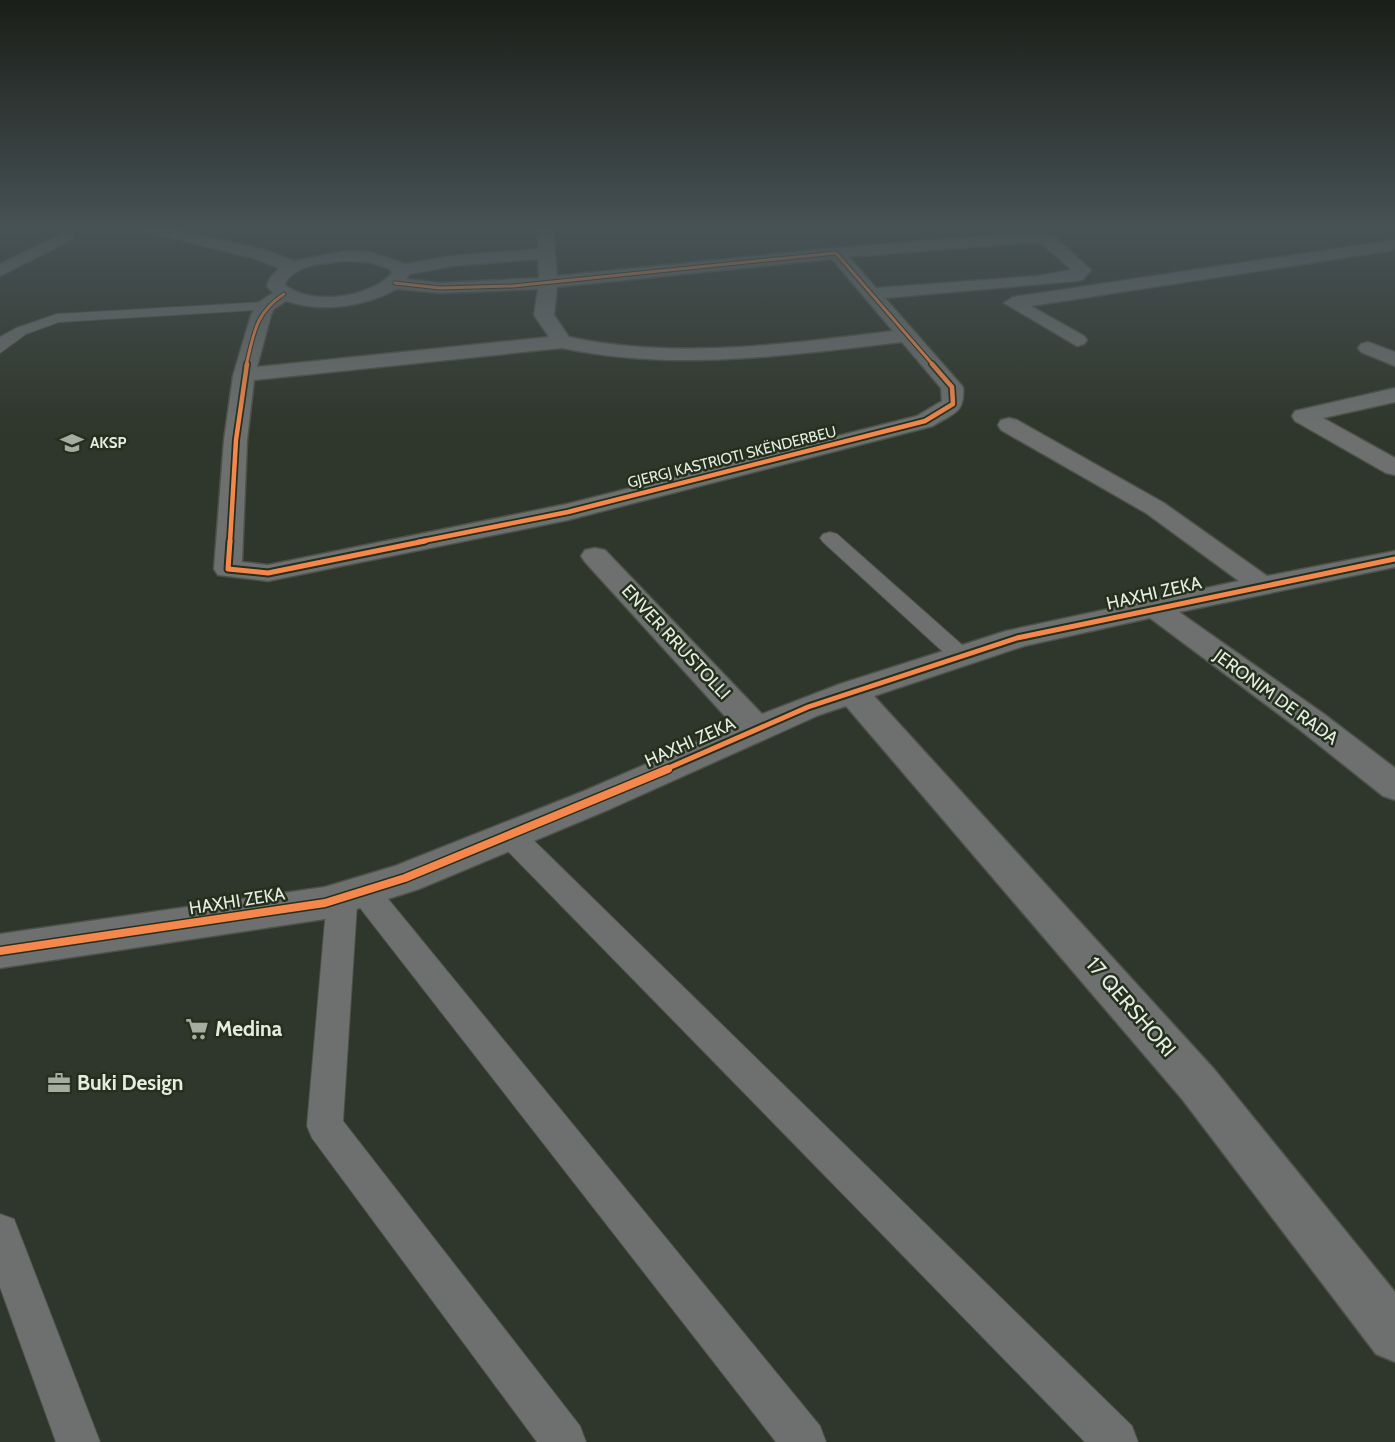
<svg xmlns="http://www.w3.org/2000/svg" width="1395" height="1442" viewBox="0 0 1395 1442" font-family="Cabin,sans-serif">
<style>
.lines{fill:none;stroke-linecap:round;stroke-linejoin:round}
.service-casing{stroke:#4d5249;stroke-width:2}
.minor-casing{stroke:#4d5249;stroke-width:3}
.service{fill:#6d706f;fill-rule:evenodd}
.minor{fill:#6d706f;fill-rule:evenodd}
.cycleway-far3-casing{stroke:#24301d;stroke-width:5}
.cycleway-far2-casing{stroke:#24301d;stroke-width:8}
.cycleway-far1-casing{stroke:#24301d;stroke-width:9}
.cycleway-casing{stroke:#24301d;stroke-width:11}
.cycleway-far3{stroke:#f5874c;stroke-width:3}
.cycleway-far2{stroke:#f5874c;stroke-width:4.5}
.cycleway-far1{stroke:#f5874c;stroke-width:5}
.cycleway{stroke:#f5874c;stroke-width:8}
.labels{text-anchor:middle;stroke-width:5;stroke-linejoin:round;paint-order:stroke}
.far-poi-label{font-size:15px;font-weight:bold;fill:#e5ede1;stroke:#24301d;text-anchor:start}
.far-street-label{font-size:15px;fill:#e5ede1;stroke:#24301d}
.street-label{font-size:18px;fill:#e5ede1;stroke:#24301d}
.near-street-label{font-size:21px;fill:#e5ede1;stroke:#24301d}
.near-poi-label{font-size:21px;font-weight:bold;fill:#e5ede1;stroke:#24301d;text-anchor:start}
</style>
<rect width="100%" height="100%" fill="#2f362b"/>
<g class="lines">
<g class="service-casing">
<path id="service" d="M 266,302 L 271,303 L 273,306 L 271,309 L 59,322 L 26,334 L 0,353 L 0,337 L 16,328 L 57,314 Z
M 830,532 L 837,534 L 969,651 L 973,656 L 969,661 L 961,664 L 953,661 L 823,542 L 820,538 L 823,534 Z
M 509,823 L 519,826 L 1132,1426 L 1138,1442 L 1085,1442 L 499,842 L 495,834 L 499,826 Z
M 364,879 L 375,883 L 820,1426 L 826,1442 L 776,1442 L 357,904 L 343,1121 L 580,1426 L 586,1442 L 537,1442 L 312,1138 L 307,1126 L 327,898 L 331,889 L 342,886 L 350,889 L 353,883 Z
M 0,1214 L 14,1219 L 100,1442 L 56,1442 L 0,1287 Z"/>
</g>
<g class="minor-casing">
<path id="minor" d="M 141,228 L 169,228 L 265,250 L 294,261 L 345,251 L 371,252 L 405,264 L 452,256 L 538,249 L 537,228 L 553,228 L 557,276 L 836,248 L 1036,232 L 1054,236 L 1091,270 L 1082,280 L 1076,281 L 885,298 L 963,387 C 965,413 954,413 933,426 L 568,520 L 268,581 L 218,575 L 214,569 L 224,440 L 233,376 L 251,315 L 259,302 L 273,293 L 267,286 L 270,278 L 279,268 L 253,258 L 143,231 ZM 1036,242 L 1042,244 L 1072,270 L 1037,276 L 876,288 L 849,257 ZM 538,259 L 539,278 L 440,283 L 406,279 L 410,274 L 452,266 ZM 832,259 L 893,331 C 785,344 677,360 569,337 L 554,315 L 557,287 ZM 345,261 L 369,262 L 390,269 L 392,273 C 370,298 311,306 285,285 C 292,264 327,263 345,261 ZM 397,289 L 440,293 L 538,289 L 534,315 L 549,337 L 257,367 L 271,315 L 274,309 L 286,301 C 322,313 364,307 397,289 ZM 902,342 L 941,388 L 942,401 L 917,416 L 567,504 L 268,565 L 242,562 L 247,440 L 254,380 L 562,348 C 676,372 788,355 902,342 Z
M 65,232 L 71,234 L 73,237 L 71,240 L 0,276 L 0,264 Z
M 1395,240 L 1394,250 L 1031,306 L 1084,336 L 1087,340 L 1084,344 L 1077,346 L 1004,303 L 1013,297 Z
M 1368,342 L 1395,352 L 1395,366 L 1361,352 L 1358,348 L 1361,344 Z
M 1395,388 L 1395,402 L 1323,418 L 1395,458 L 1395,475 L 1386,473 L 1295,421 L 1292,416 L 1295,411 Z
M 1009,418 L 1017,420 L 1164,503 L 1267,576 L 1395,551 L 1395,567 L 1179,612 L 1324,714 L 1395,768 L 1395,800 L 1383,796 L 1300,730 L 1150,618 L 1024,646 L 874,696 L 1214,1069 L 1395,1292 L 1395,1362 L 1376,1354 L 1182,1099 L 846,706 L 819,715 L 610,809 L 419,889 L 325,919 L 0,968 L 0,934 L 325,887 L 395,866 L 584,791 L 734,726 L 585,562 L 581,556 L 585,550 L 595,548 L 605,550 L 762,714 L 840,684 L 1006,631 L 1239,581 L 1146,513 L 1001,430 L 998,425 L 1001,420 Z"/>
</g>
<use href="#service" class="service"/>
<use href="#minor" class="minor"/>
<g class="cycleway-far3-casing">
<path id="cycleway-far3" d="M 395,283 L 440,288 L 513,286 L 836,253 L 934,366
M 246,366 C 254,333 255,313 284,294"/>
</g>
<g class="cycleway-far2-casing">
<path id="cycleway-far2" d="M 230,542 L 236,440 L 247,364
M 418,542 L 568,512 L 925,421 L 953,404 L 952,387 L 932,364"/>
</g>
<g class="cycleway-far1-casing">
<path id="cycleway-far1" d="M 230,541 L 228,569 L 268,573 L 425,541
M 664,770 L 808,707 L 1017,638 L 1395,559"/>
</g>
<g class="cycleway-casing">
<path id="cycleway" d="M 0,951 L 325,903 L 405,878 L 668,769"/>
</g>
<use href="#cycleway-far3" class="cycleway-far3"/>
<use href="#cycleway-far2" class="cycleway-far2"/>
<use href="#cycleway-far1" class="cycleway-far1"/>
<use href="#cycleway" class="cycleway"/>
</g>
<linearGradient id="sky" x2="0" y2="1"><stop stop-color="#1a1e18"/><stop offset="0.53" stop-color="#475255"/><stop offset="1" stop-color="#475255" stop-opacity="0"/></linearGradient>
<rect width="1395" height="430" fill="url(#sky)"/>
<defs>
<g id="university-bare" transform="scale(1.8)"><path d="M0-5L7-2L0 1L-7-2ZM-4 1L0 2.5L4 1V4Q0 6-4 4Z" fill="#a5ada1" stroke="#24301d" stroke-width="2.5" paint-order="stroke"/></g>
<g id="supermarket-bare" transform="scale(1.8)"><path d="M-6-5.5h2.5l.6 2H6L4.5 2H-2.5L-4.4-4H-6ZM-1.5 3.2a1.3 1.3 0 1 0 .1 0ZM3 3.2a1.3 1.3 0 1 0 .1 0Z" fill="#a5ada1" stroke="#24301d" stroke-width="2.5" paint-order="stroke"/></g>
<g id="office-bare" transform="scale(1.8)"><path d="M-6-3h4V-5.5h4V-3h4V5H-6ZM-1-4.5V-3h2v-1.5ZM-6 0V1H6V0Z" fill="#a5ada1" stroke="#24301d" stroke-width="2.5" paint-order="stroke"/></g>
</defs>
<g fill-rule="evenodd">
<use href="#university-bare" x="72" y="443"/>
<use href="#supermarket-bare" x="197" y="1029"/>
<use href="#office-bare" x="59" y="1083"/>
</g>
<g class="labels">
<g class="far-poi-label">
<text x="90" y="448">AKSP</text>
</g>
<g class="far-street-label">
<text transform="translate(732 457) rotate(-14)" y="5">GJERGJ KASTRIOTI SKËNDERBEU</text>
</g>
<g class="street-label">
<text transform="translate(1154 593) rotate(-13)" y="6">HAXHI ZEKA</text>
<text transform="translate(676 642) rotate(47)" y="6">ENVER RRUSTOLLI</text>
<text transform="translate(1276 697) rotate(36)" y="6">JERONIM DE RADA</text>
<text transform="translate(690 742) rotate(-24)" y="6">HAXHI ZEKA</text>
<text transform="translate(237 901) rotate(-9)" y="6">HAXHI ZEKA</text>
</g>
<g class="near-street-label">
<text transform="translate(1131 1007) rotate(49)" y="7">17 QERSHORI</text>
</g>
<g class="near-poi-label">
<text x="215" y="1036">Medina</text>
<text x="77" y="1090">Buki Design</text>
</g>
</g>
</svg>
